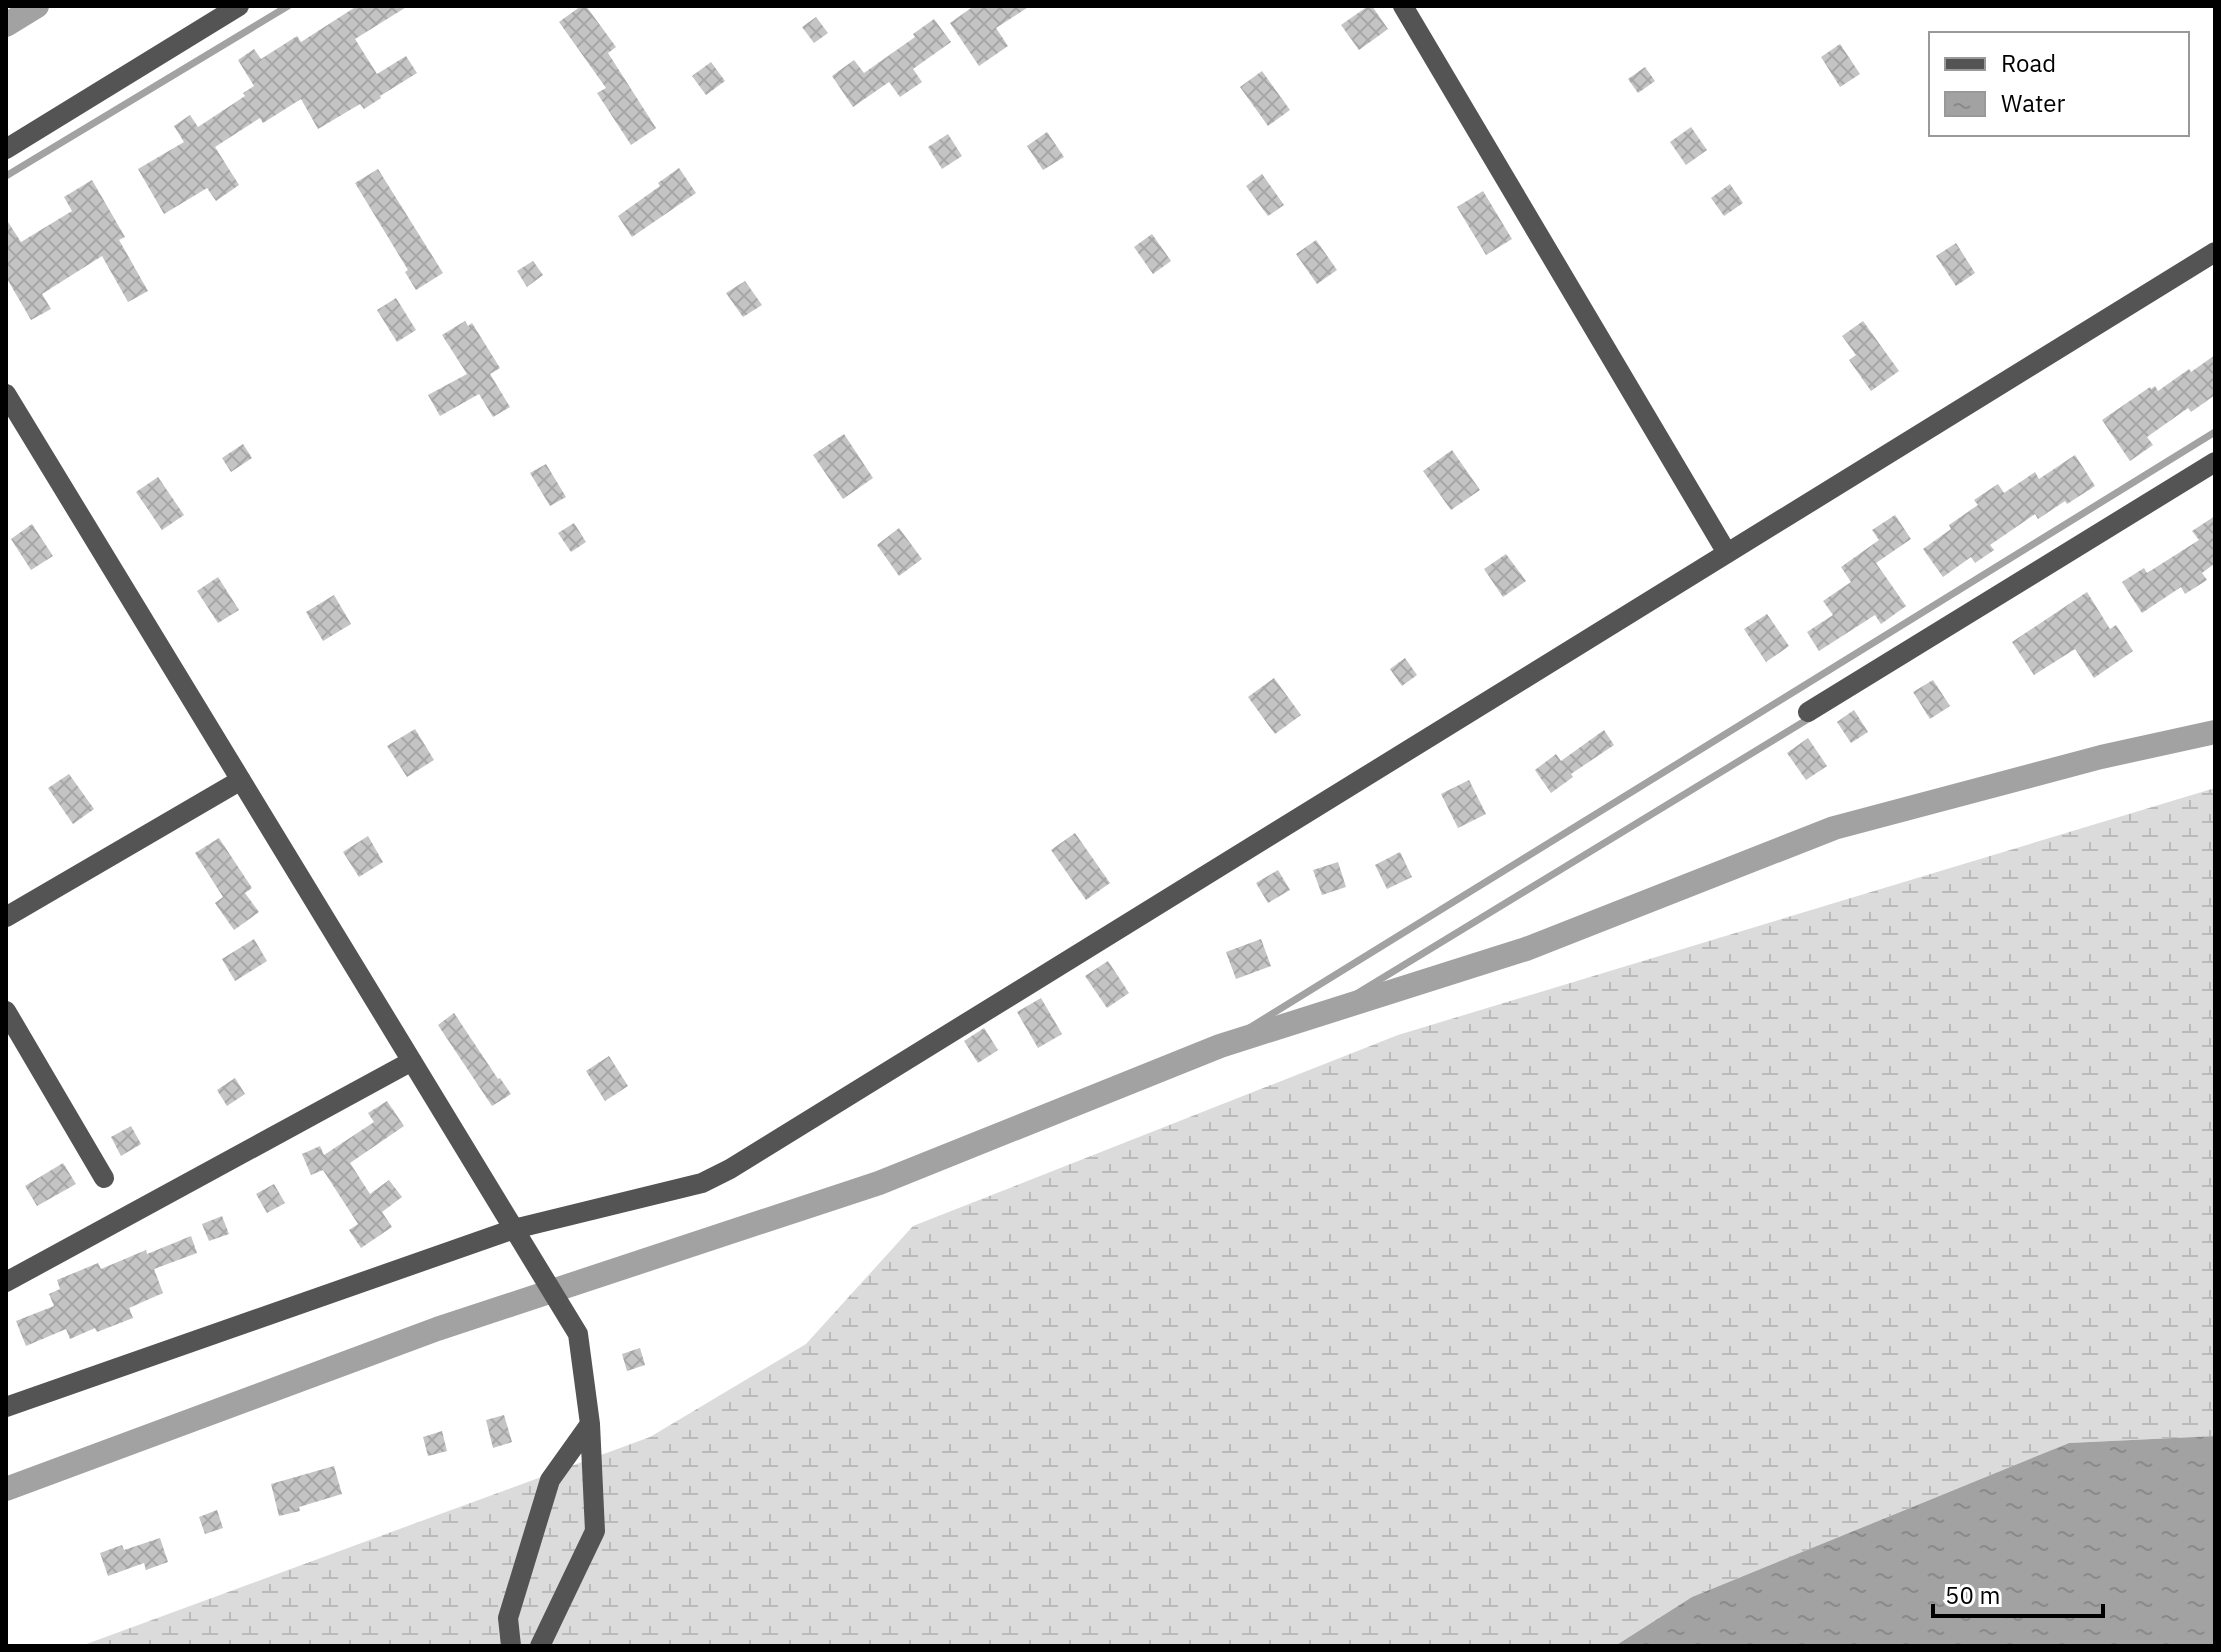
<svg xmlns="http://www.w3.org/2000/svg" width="2221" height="1652" viewBox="0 0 2221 1652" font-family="'IBM Plex Sans',sans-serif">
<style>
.wetland{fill:url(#wetland-marsh)}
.water{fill:url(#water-ripples)}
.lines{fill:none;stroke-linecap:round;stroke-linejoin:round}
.stream{stroke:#a2a2a2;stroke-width:7}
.canal{stroke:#a2a2a2;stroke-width:24}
.building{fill:url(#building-cross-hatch)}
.minor{stroke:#545454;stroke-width:20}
</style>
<defs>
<pattern id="wetland-marsh" width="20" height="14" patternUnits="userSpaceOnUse" patternTransform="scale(2)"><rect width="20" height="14" fill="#dbdbdb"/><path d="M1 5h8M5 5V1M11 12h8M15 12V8" fill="none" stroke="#bababa"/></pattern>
<pattern id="water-ripples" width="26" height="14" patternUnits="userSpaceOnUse" patternTransform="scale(2)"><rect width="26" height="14" fill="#a2a2a2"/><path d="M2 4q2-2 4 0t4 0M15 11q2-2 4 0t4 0" fill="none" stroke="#8a8a8a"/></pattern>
<pattern id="building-cross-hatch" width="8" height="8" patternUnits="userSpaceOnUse" patternTransform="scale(2)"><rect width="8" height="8" fill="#c4c4c4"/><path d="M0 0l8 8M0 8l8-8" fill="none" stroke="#a7a7a7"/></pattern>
</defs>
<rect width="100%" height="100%" fill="#fff"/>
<path class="wetland" d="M 2215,788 L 2215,1436 L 2069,1443 L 1692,1597 L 1615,1646 L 81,1646 L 650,1437 L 806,1344 L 913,1226 L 1398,1035 Z"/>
<path class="water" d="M 2215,1436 L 2215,1646 L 1615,1646 L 1692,1597 L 2069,1443 Z"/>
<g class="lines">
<path class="stream" d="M 6,176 L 288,6
M 1325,1013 L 1813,716
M 1220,1046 L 2215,432"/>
<path class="canal" d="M 6,25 L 37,6
M 6,1489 L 437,1329 L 879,1183 L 1220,1046 L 1526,949 L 1834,828 L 2101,757 L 2215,732"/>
</g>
<path class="building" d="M 357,6 L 408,6 L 355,39 L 377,74 L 406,56 L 417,73 L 380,96 L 381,98 L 364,109 L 360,104 L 318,129 L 301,99 L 263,123 L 260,118 L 215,147 L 239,185 L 216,201 L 207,188 L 164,214 L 138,169 L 184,142 L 174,126 L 190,115 L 198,127 L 245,96 L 243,93 L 254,86 L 238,60 L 254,49 L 261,59 L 297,36 L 301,42 Z
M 581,6 L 586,6 L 616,47 L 608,53 L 656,128 L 631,145 L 597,93 L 606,88 L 559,22 Z
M 974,6 L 1030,6 L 996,28 L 1008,46 L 979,66 L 950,23 Z
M 1368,6 L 1372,6 L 1388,29 L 1359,50 L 1341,25 Z
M 816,17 L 828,33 L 814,43 L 802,27 Z
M 934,19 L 951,42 L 913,69 L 922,82 L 900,97 L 889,82 L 853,107 L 832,76 L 854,60 L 864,73 L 915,37 L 913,34 Z
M 1840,44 L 1860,74 L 1840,87 L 1821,57 Z
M 711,62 L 725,81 L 706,95 L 692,76 Z
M 1645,67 L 1655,81 L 1638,93 L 1628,79 Z
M 1262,71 L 1290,110 L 1268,126 L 1240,87 Z
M 1691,127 L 1707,150 L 1686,165 L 1670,142 Z
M 1047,132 L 1064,157 L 1043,170 L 1027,146 Z
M 948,134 L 962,156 L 942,169 L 928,147 Z
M 679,168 L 696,193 L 632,237 L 618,216 L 660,186 L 658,183 Z
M 378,169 L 443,273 L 416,290 L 405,272 L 408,270 L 355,183 Z
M 1262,174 L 1284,205 L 1268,216 L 1246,186 Z
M 92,180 L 125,237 L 119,240 L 148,291 L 128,302 L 102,256 L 42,294 L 51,309 L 31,320 L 6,277 L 6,219 L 21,242 L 72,211 L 64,197 Z
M 1730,184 L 1743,203 L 1724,216 L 1711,198 Z
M 1483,191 L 1512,239 L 1486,255 L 1457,207 Z
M 1152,234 L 1171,261 L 1153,274 L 1134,247 Z
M 1316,240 L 1337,270 L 1317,284 L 1296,254 Z
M 1956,243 L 1975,273 L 1956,286 L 1936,256 Z
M 533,261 L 543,275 L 527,287 L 517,271 Z
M 745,281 L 762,305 L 743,317 L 726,293 Z
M 396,298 L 416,330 L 397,342 L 377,310 Z
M 465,321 L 468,326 L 472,323 L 500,368 L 490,374 L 510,407 L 493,417 L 479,394 L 440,416 L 428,395 L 467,374 L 442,335 Z
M 1863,321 L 1899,371 L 1871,391 L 1849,360 L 1856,355 L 1842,336 Z
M 2215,355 L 2215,395 L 2191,412 L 2188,408 L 2147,437 L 2153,445 L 2130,461 L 2102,420 L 2150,387 L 2151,389 L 2155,386 L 2158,391 L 2189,369 L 2191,372 Z
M 844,434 L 873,478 L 843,499 L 813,455 Z
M 243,444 L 252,458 L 231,472 L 222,458 Z
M 1452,450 L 1480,490 L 1451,510 L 1423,471 Z
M 2075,455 L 2095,486 L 2067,504 L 2065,501 L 2038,519 L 2035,514 L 1990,545 L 1994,550 L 1975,563 L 1971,557 L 1943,577 L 1923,549 L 1951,529 L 1949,525 L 1978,505 L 1974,500 L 1998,484 L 2004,493 L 2035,472 L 2039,479 Z
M 546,464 L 566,497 L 550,506 L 530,473 Z
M 158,477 L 184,515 L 162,530 L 136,492 Z
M 1895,515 L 1911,539 L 1876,563 L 1906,606 L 1881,624 L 1875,615 L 1819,651 L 1807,632 L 1833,615 L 1823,601 L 1851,582 L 1841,567 L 1879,540 L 1872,530 Z
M 2215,516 L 2215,566 L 2214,564 L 2202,573 L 2207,580 L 2185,594 L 2181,587 L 2142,613 L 2122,582 L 2144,568 L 2147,573 L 2199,540 L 2192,531 Z
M 574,523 L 586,542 L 571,552 L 558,533 Z
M 32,524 L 53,556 L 31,570 L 11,539 Z
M 899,528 L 922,559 L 899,576 L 877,545 Z
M 1506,554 L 1526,581 L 1503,597 L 1484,569 Z
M 218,577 L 239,610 L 218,623 L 197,591 Z
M 2087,592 L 2110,629 L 2116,625 L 2133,651 L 2094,678 L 2075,649 L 2034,675 L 2012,642 Z
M 334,595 L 351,624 L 323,641 L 306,612 Z
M 1767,614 L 1789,646 L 1766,662 L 1744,629 Z
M 1405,658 L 1417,675 L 1402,686 L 1390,669 Z
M 1274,678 L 1301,715 L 1275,734 L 1248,697 Z
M 1933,680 L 1950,706 L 1930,719 L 1913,692 Z
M 1854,710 L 1868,732 L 1851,743 L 1837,722 Z
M 415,729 L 434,760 L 407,777 L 387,746 Z
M 1604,730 L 1614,745 L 1571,774 L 1573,777 L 1551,793 L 1535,770 L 1556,754 L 1561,761 Z
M 1808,738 L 1827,766 L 1806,780 L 1787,753 Z
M 69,774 L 94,809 L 73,824 L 48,788 Z
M 1469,780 L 1486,814 L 1458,828 L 1441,794 Z
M 1075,833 L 1110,883 L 1086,900 L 1051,850 Z
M 368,836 L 383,862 L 359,877 L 343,852 Z
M 219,838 L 252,888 L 245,893 L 259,912 L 234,930 L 215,903 L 223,897 L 195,853 Z
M 1400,852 L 1412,877 L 1387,889 L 1375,865 Z
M 1338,862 L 1346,887 L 1322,895 L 1313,870 Z
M 1278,870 L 1290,890 L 1268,903 L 1256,883 Z
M 254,939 L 267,961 L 235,981 L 222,959 Z
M 1261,939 L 1271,966 L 1236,979 L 1226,952 Z
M 1108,961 L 1129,993 L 1107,1008 L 1085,976 Z
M 1041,998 L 1062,1034 L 1038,1048 L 1017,1012 Z
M 454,1013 L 498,1079 L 500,1078 L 511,1094 L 492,1106 L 438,1025 Z
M 984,1028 L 998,1050 L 978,1063 L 964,1041 Z
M 609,1056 L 628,1086 L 605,1101 L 586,1071 Z
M 235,1078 L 245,1094 L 227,1106 L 217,1090 Z
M 387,1101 L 404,1126 L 350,1163 L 370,1194 L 389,1180 L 402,1197 L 382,1212 L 392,1227 L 361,1248 L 349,1230 L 358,1224 L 323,1170 L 311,1175 L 302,1154 L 320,1146 L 324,1155 L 374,1122 L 368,1113 Z
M 131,1126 L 141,1144 L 121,1156 L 111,1137 Z
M 63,1163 L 76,1184 L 37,1206 L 25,1186 Z
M 274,1184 L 285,1203 L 267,1213 L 256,1194 Z
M 222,1216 L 229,1234 L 209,1241 L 202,1224 Z
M 191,1236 L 197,1253 L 154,1269 L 163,1293 L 129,1308 L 133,1318 L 97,1332 L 95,1328 L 70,1339 L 66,1329 L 26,1346 L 16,1321 L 54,1306 L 49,1294 L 60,1289 L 57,1280 L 98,1263 L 101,1269 L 146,1250 L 147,1254 Z
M 640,1348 L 645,1365 L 627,1371 L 622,1354 Z
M 504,1415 L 512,1442 L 493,1448 L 486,1420 Z
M 442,1431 L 447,1451 L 428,1456 L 423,1437 Z
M 334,1466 L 342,1494 L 299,1507 L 300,1511 L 279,1516 L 271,1484 Z
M 217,1510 L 223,1528 L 205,1534 L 199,1517 Z
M 160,1538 L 168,1562 L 146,1570 L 144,1563 L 108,1576 L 100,1553 L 122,1545 L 124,1550 Z"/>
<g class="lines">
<path class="minor" d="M 1403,6 L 1727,553
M 6,149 L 239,6
M 6,394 L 514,1229 L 702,1183 L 730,1169 L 2215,252
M 1808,712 L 2215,462
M 6,917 L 241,780
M 6,1011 L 104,1178
M 6,1282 L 412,1061
M 6,1407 L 514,1229 L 578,1334 L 590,1424 L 595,1531 L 540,1646
M 511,1646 L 508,1618 L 550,1480 L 590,1424"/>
</g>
<rect width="2221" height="1652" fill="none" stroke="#000000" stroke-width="16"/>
<rect x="1929" y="32" width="260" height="104" fill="#ffffff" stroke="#999999" stroke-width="2"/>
<rect x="1945" y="58" width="40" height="12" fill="#545454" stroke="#999999" stroke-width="2"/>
<text x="2001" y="72" font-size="24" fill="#000000">Road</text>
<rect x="1945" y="92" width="40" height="24" fill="url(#water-ripples)" stroke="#999999" stroke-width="2"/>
<text x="2001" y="112" font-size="24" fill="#000000">Water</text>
<path d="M1933 1604v12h170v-12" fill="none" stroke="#000000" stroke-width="4"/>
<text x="1945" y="1604" font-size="24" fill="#000000" stroke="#ffffff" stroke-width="6" paint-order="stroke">50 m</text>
</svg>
